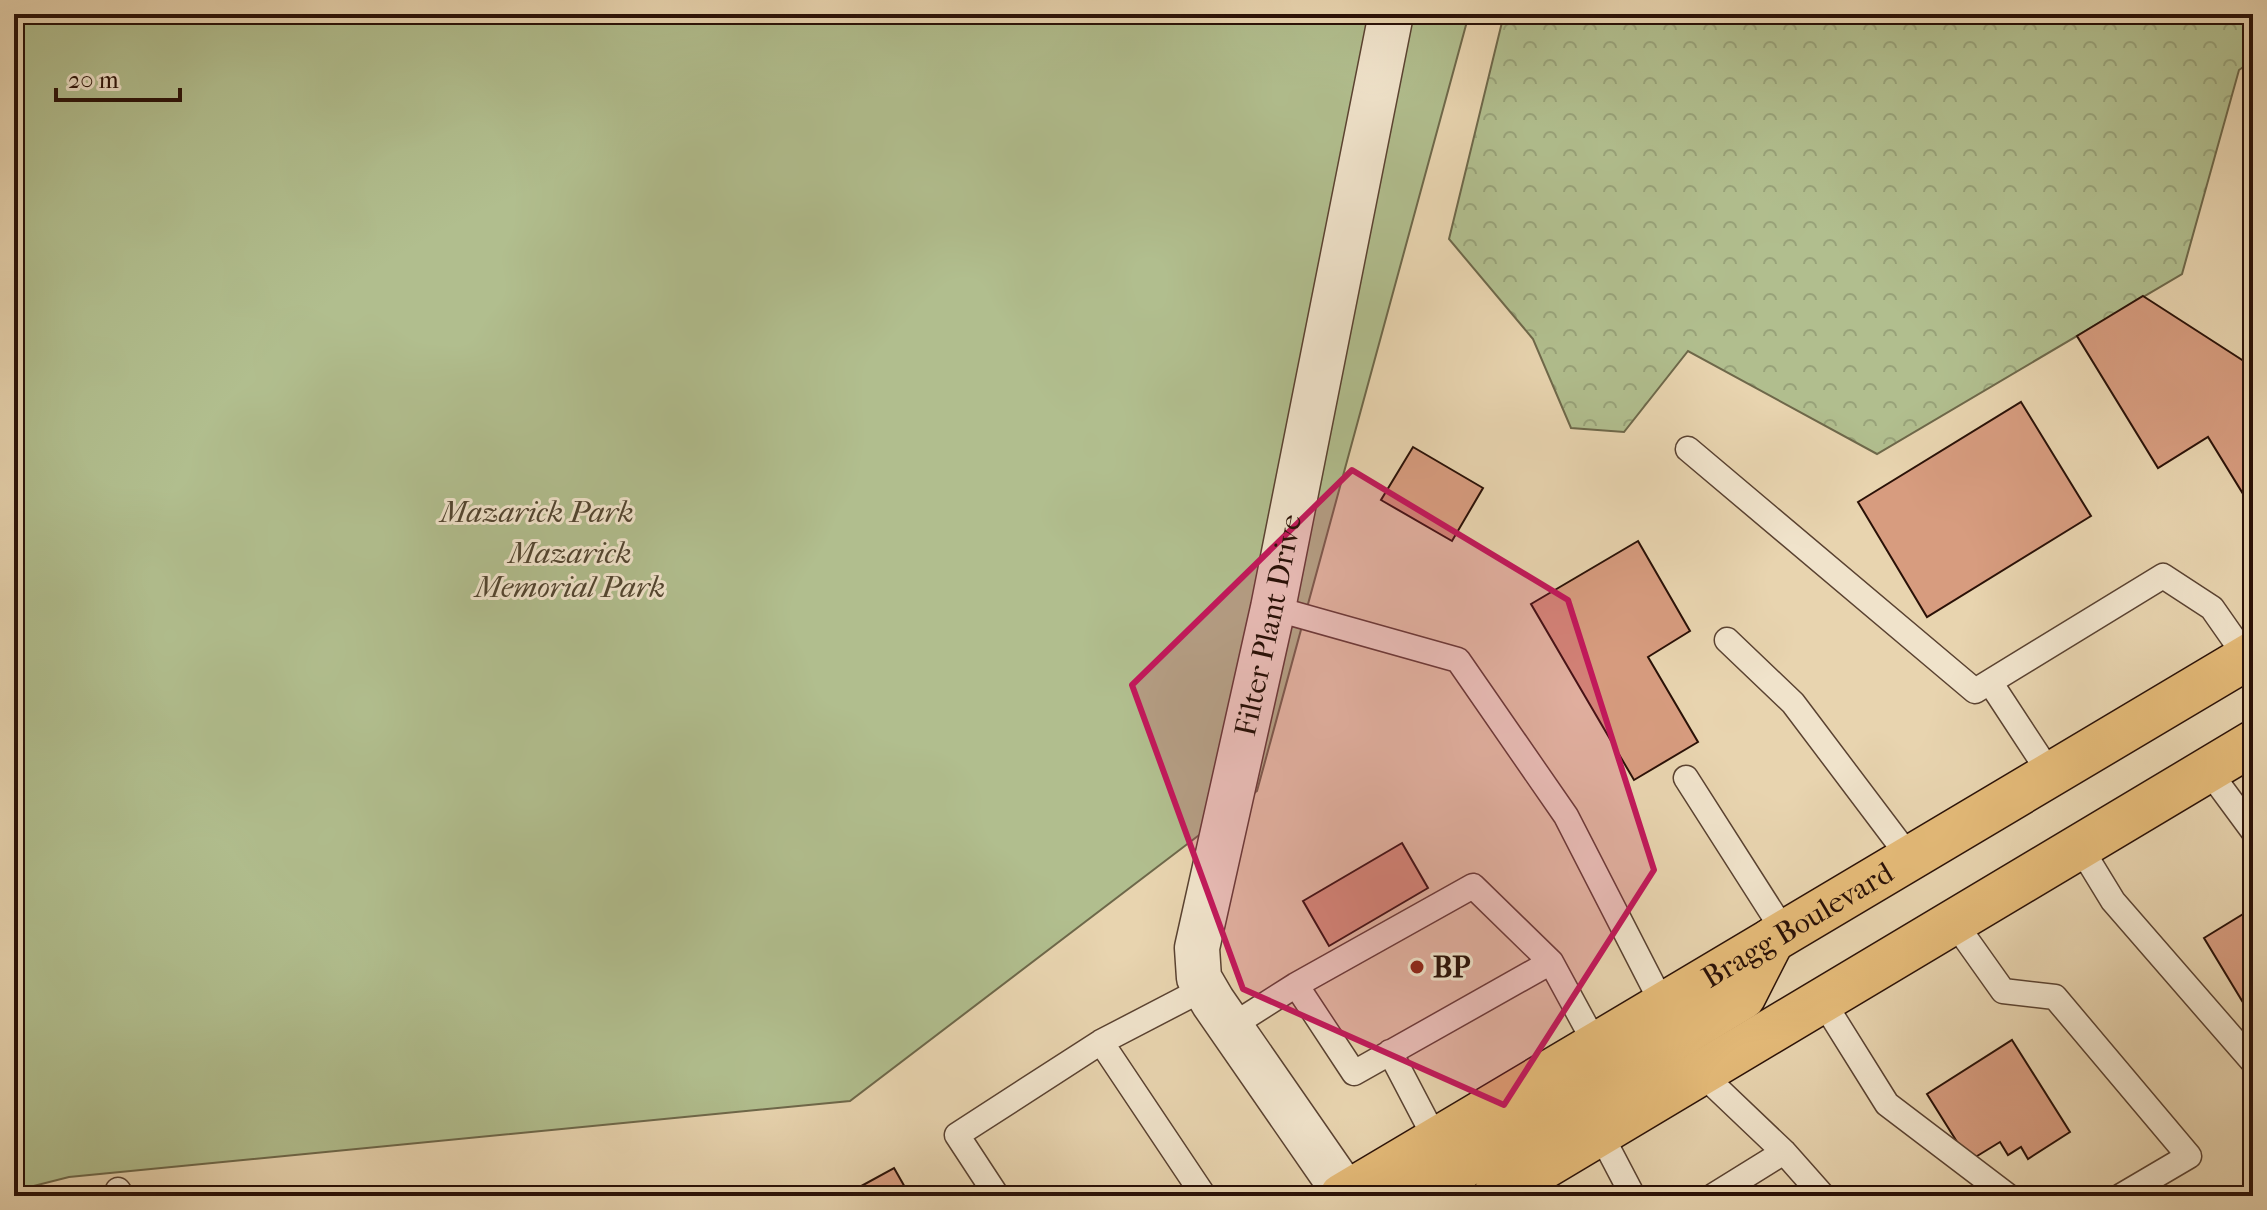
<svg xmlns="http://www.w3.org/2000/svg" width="2267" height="1210" viewBox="0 0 2267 1210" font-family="'IM FELL French Canon',serif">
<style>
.green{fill:#b1be8e;stroke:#6e684a;stroke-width:2}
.forest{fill:url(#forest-crowns);stroke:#6e684a;stroke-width:2}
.building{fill:#d79c7f;stroke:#2a1107;stroke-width:2}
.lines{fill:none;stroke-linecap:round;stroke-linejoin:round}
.lane-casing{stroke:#5a4231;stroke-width:27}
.street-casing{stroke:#5a4231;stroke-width:47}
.primary-casing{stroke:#2a1107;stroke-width:47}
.lane{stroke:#f0e3cb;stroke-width:24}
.street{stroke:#f0e3cb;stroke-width:44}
.primary{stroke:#e4ba78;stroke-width:44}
.marked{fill:#c2185b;fill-opacity:0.2;stroke:#c2185b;stroke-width:6;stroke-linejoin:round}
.poi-dot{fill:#8f2418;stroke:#f0e3cb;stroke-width:3}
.labels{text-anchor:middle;stroke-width:6;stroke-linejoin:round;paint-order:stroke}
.park-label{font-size:30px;font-style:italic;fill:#524530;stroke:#f0e3cb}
.street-label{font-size:30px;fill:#2a1107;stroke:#f0e3cb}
.poi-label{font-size:30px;font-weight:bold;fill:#2a1107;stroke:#f0e3cb;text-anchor:start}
</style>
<defs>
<pattern id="forest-crowns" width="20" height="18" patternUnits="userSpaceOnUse" patternTransform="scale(2)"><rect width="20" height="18" fill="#b1be8e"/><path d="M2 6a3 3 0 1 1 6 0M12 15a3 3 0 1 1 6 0" fill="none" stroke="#98a279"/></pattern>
</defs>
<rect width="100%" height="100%" fill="#e8d4af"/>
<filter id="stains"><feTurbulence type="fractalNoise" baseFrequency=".0025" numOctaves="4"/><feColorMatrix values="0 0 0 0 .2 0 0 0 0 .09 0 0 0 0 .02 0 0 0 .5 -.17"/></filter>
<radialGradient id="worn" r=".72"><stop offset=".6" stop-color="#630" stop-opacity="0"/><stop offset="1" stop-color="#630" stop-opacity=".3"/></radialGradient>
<path class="green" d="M 14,14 L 1469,14 L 1257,791 L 850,1101 L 69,1177 L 14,1191 Z"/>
<path class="forest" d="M 1504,14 L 2253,14 L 2253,60 L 2239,70 L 2182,274 L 1877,454 L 1688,351 L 1624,432 L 1571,428 L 1533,339 L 1449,239 Z"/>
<path class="building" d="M 2253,105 L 2253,124 L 2244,111 Z
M 2143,296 L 2253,367 L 2253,492 L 2245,497 L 2208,437 L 2158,468 L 2077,336 Z
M 2021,402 L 2091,516 L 1927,617 L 1858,502 Z
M 1413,447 L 1483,488 L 1452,541 L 1381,500 Z
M 1638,541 L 1690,631 L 1648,657 L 1698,742 L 1634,780 L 1531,604 Z
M 1402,843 L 1428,888 L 1329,946 L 1303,901 Z
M 2253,908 L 2253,1019 L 2204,938 Z
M 2012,1040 L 2070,1132 L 2028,1159 L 2021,1147 L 2008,1155 L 2000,1142 L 1969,1161 L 1927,1094 Z
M 894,1168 L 910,1196 L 843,1196 Z"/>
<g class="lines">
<g class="lane-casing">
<path id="lane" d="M 1688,449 L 1975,691 L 2163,576 L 2212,608 L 2247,658
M 1273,608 L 1458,660 L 1566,816 L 1663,1005
M 1727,640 L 1793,703 L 1910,858
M 1990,682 L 2051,775
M 2208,770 L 2253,831
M 1686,778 L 1785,933
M 2080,847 L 2113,901 L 2253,1062
M 1954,922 L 2003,991 L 2055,997 L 2189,1156 L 2121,1196
M 1551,962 L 1354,1073 L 1296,985 L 1473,886 L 1551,962 L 1596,1045
M 1822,1000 L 1887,1104 L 2008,1196
M 1230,1027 L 1296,985
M 1390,1052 L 1436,1140
M 1701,1073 L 1784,1152 L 1823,1196
M 1600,1133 L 1633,1196
M 118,1190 L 122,1196
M 997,1196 L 957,1135 L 1101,1042
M 1204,1196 L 1101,1042 L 1205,988
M 1713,1196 L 1784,1152"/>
</g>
<g class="street-casing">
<g id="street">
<path id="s1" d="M 1346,1194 L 1213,1002 L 1199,978 L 1197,948 L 1273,608 L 1391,14"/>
</g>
</g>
<g class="primary-casing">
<g id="primary">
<path id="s2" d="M 1342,1196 L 2253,654"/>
<path d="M 1414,1196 L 1743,997 L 1772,940"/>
<path d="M 1495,1196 L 2253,743"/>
</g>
</g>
<use href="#lane" class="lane"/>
<use href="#street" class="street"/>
<use href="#primary" class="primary"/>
</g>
<path class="marked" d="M 1352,470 L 1568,600 L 1654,870 L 1504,1105 L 1243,989 L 1132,685 Z"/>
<circle class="poi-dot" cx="1417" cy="967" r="8"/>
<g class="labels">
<g class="park-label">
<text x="537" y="522">Mazarick Park</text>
<text x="570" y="563">Mazarick<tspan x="570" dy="34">Memorial Park</tspan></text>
</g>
<g class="street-label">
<text dy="10" stroke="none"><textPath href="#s1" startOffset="622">Filter Plant Drive</textPath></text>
<text dy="10" stroke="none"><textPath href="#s2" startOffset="530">Bragg Boulevard</textPath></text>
</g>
<g class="poi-label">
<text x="1433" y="977">BP</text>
</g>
</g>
<rect width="2267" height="1210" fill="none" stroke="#e8d4af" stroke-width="48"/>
<rect x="16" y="16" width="2235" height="1178" fill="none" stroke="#2a1107" stroke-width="4"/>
<rect x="24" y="24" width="2219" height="1162" fill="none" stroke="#2a1107" stroke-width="2"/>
<path d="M56 88v12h124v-12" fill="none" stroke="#2a1107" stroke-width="4"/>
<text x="68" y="88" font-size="24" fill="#2a1107" stroke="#f0e3cb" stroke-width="6" paint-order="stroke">20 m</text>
<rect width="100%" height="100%" filter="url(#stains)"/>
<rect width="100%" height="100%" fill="url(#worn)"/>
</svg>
